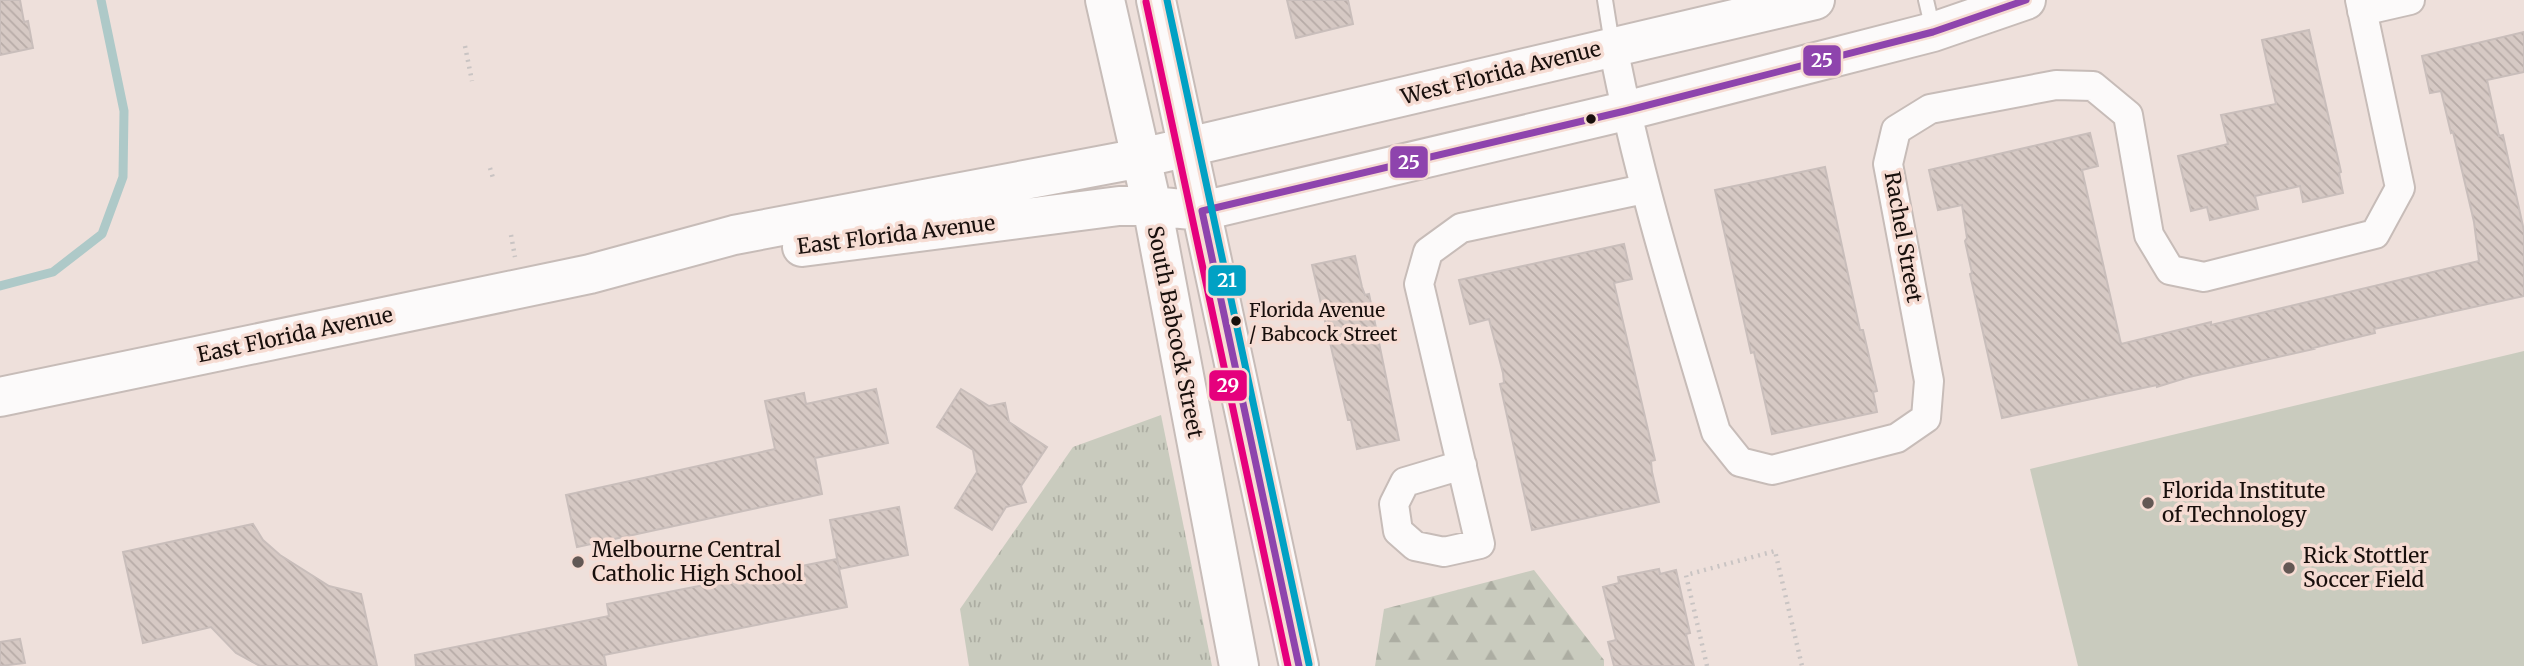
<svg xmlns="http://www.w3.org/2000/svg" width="2524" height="666" viewBox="0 0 2524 666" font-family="Merriweather,serif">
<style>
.grass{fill:url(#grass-tufts)}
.forest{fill:url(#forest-firs)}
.pitch{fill:#c9cbbe}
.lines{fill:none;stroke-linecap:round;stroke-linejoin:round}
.stream{stroke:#aec9c8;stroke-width:9}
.building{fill:url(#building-back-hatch);stroke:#c9bebb;stroke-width:2}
.lane-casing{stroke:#c7bcb8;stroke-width:18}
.street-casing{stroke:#c7bcb8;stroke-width:32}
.secondary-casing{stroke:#c7bcb8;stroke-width:42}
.path{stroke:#c9c4c3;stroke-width:4.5;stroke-dasharray:2 5;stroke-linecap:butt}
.lane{stroke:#fcfafa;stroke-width:14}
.street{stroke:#fcfafa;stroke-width:28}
.secondary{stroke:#fcfafa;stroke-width:38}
.bus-1-casing{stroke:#f6dcd3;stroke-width:12}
.bus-2-casing{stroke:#f6dcd3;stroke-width:12}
.bus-3-casing{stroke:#f6dcd3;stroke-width:12}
.bus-1{stroke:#8e44ad;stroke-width:7}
.bus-2{stroke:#e5007d;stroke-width:7}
.bus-3{stroke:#01a1c4;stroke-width:7}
.bus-dot{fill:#180f0c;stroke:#f6dcd3;stroke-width:2.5}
.poi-dot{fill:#635854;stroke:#f6dcd3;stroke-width:2.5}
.labels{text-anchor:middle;stroke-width:7;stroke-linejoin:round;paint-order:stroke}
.bus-label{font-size:19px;fill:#180f0c;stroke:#f6dcd3;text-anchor:start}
.street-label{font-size:21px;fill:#180f0c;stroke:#f6dcd3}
.poi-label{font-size:21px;fill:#180f0c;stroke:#f6dcd3;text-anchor:start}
.line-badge{stroke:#f6dcd3;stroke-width:2.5}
.badge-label{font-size:19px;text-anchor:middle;font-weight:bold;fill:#fff}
</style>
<defs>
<pattern id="grass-tufts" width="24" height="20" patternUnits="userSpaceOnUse" patternTransform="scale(1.75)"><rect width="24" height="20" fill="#c9cbbe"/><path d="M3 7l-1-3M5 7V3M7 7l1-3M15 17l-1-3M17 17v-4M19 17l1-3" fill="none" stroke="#acada2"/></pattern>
<pattern id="forest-firs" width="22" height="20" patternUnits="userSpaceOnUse" patternTransform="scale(1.75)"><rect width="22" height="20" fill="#c9cbbe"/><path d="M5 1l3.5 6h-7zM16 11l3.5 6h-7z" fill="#acada2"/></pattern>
<pattern id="building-back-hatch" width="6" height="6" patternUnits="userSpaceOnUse" patternTransform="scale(1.75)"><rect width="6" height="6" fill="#d6c9c4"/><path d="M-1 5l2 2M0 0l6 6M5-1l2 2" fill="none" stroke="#b7aba7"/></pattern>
</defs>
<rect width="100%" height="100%" fill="#eee0db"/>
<path class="grass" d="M 1161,415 L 1212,666 L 969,666 L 960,609 L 1073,447 Z"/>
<path class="forest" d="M 1534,570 L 1604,660 L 1604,666 L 1375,666 L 1384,609 Z"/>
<path class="pitch" d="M 2524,351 L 2524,666 L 2078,666 L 2030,469 Z"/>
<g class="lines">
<path class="stream" d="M 0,286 L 53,272 L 102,234 L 123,177 L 124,111 L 101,0"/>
</g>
<path class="building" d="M 0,0 L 20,0 L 24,22 L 28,21 L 33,48 L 0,55 Z
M 1287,0 L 1348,0 L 1353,24 L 1296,38 Z
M 2309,30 L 2341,172 L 2339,173 L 2343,193 L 2303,202 L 2300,186 L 2255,196 L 2258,209 L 2210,220 L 2207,207 L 2191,211 L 2178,156 L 2228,144 L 2221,115 L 2276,104 L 2262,40 Z
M 2524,32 L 2524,72 L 2487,80 L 2499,136 L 2503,135 L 2524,231 L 2524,296 L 2374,329 L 2375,333 L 2313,348 L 2314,349 L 2189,377 L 2157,387 L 2157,385 L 2002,418 L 1970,274 L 1972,273 L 1965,241 L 1967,238 L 1962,205 L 1938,210 L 1929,170 L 2090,133 L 2098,166 L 2082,170 L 2121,344 L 2211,322 L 2211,325 L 2479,261 L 2474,222 L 2453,132 L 2451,133 L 2441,91 L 2430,93 L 2422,56 Z
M 1825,167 L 1860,330 L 1863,330 L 1877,391 L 1873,392 L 1877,412 L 1772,434 L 1754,352 L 1751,353 L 1715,190 Z
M 1624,244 L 1632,279 L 1614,283 L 1655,460 L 1651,461 L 1652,472 L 1659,502 L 1532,530 L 1500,384 L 1504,383 L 1503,373 L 1489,319 L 1470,324 L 1459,280 Z
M 1355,256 L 1362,287 L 1365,295 L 1369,294 L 1399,440 L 1357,449 L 1351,420 L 1348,420 L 1312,265 Z
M 876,389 L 888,443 L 815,458 L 822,494 L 577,547 L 566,495 L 775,449 L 765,401 L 804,393 L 806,404 Z
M 961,389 L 989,406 L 1005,403 L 1009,422 L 1047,447 L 1021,486 L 1026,502 L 1006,507 L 992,530 L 955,508 L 977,472 L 973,450 L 937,427 Z
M 899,507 L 908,555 L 839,569 L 830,520 Z
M 253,524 L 263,540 L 280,555 L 329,586 L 361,594 L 377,666 L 260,666 L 236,653 L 211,627 L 143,643 L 123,552 Z
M 837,559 L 847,607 L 604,655 L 606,666 L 416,666 L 415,655 L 609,616 L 607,604 Z
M 1659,569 L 1660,574 L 1676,570 L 1690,633 L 1686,634 L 1694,666 L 1614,666 L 1608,642 L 1616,640 L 1603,587 L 1619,583 L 1618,577 Z
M 20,639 L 25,663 L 0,666 L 0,642 Z"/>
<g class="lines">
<g class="lane-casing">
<path id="lane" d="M 1605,0 L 1612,44
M 1926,0 L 1933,30"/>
</g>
<g class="street-casing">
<path id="street" d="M 2362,11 L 2410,0
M 1613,46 C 1638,177 1678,304 1716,432 L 1740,462 L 1772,470 L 1897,438 L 1926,418 L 1929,381 L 1888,164 L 1896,130 L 1930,109 L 2056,85 L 2093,86 L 2128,115 L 2149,235 L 2170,270 L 2204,277 L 2375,234 L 2400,188 L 2360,0
M 1462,465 L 1405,482 L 1394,504 L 1398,531 L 1415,546 L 1444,552 L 1480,544 L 1419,284 L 1428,252 L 1461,228 L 1644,189"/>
</g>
<g class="secondary-casing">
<path id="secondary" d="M 1105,0 L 1152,206 L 1239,666
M 1156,0 L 1299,666
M 802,247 L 1119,206 L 1152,206 L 1202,211 L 1625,111 L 1933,32 L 2026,0
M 0,397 L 590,274 L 734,235 L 1141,158 L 1815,0"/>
</g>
<path class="path" d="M 465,46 L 472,81
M 490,168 L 493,178
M 511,235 L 515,257
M 1707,666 L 1686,575 L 1775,551 L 1802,666"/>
<use href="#lane" class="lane"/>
<use href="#street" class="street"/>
<use href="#secondary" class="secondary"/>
<g class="bus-1-casing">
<path id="bus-1" d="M 1202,211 L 1625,111 L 1933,32 L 2026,0
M 1202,211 L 1299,666"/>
</g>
<g class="bus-2-casing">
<path id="bus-2" d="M 1146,2 L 1288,666"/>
</g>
<g class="bus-3-casing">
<path id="bus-3" d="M 1167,0 L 1309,664"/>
</g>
<use href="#bus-1" class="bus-1"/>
<use href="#bus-2" class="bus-2"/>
<use href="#bus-3" class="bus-3"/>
</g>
<g class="bus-dot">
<circle cx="1591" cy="119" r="6"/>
<circle cx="1236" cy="321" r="6"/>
</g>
<g class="poi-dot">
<circle cx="2148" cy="503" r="7"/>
<circle cx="578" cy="562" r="7"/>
<circle cx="2289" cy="568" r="7"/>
</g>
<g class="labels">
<g class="bus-label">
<text x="1249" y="317">Florida Avenue<tspan x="1249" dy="24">/ Babcock Street</tspan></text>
</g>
<g class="street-label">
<text transform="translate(1501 73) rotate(-14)" y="7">West Florida Avenue</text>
<text transform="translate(896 235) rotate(-7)" y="7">East Florida Avenue</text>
<text transform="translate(1903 237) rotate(80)" y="7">Rachel Street</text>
<text transform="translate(1175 332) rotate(79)" y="7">South Babcock Street</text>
<text transform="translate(295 335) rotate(-12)" y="7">East Florida Avenue</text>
</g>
<g class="poi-label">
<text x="2162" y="498">Florida Institute<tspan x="2162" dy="24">of Technology</tspan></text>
<text x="592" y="557">Melbourne Central<tspan x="592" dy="24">Catholic High School</tspan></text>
<text x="2303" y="563">Rick Stottler<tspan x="2303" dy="24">Soccer Field</tspan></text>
</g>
</g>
<g class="line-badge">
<rect x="1802" y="44" width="40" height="33" rx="7" fill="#8e44ad"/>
<rect x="1389" y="145" width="40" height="34" rx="7" fill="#8e44ad"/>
<rect x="1207" y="264" width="40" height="33" rx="7" fill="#01a1c4"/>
<rect x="1208" y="369" width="40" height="33" rx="7" fill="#e5007d"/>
</g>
<g class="badge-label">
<text x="1822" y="67">25</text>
<text x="1409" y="169">25</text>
<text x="1227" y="287">21</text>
<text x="1228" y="392">29</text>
</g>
</svg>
